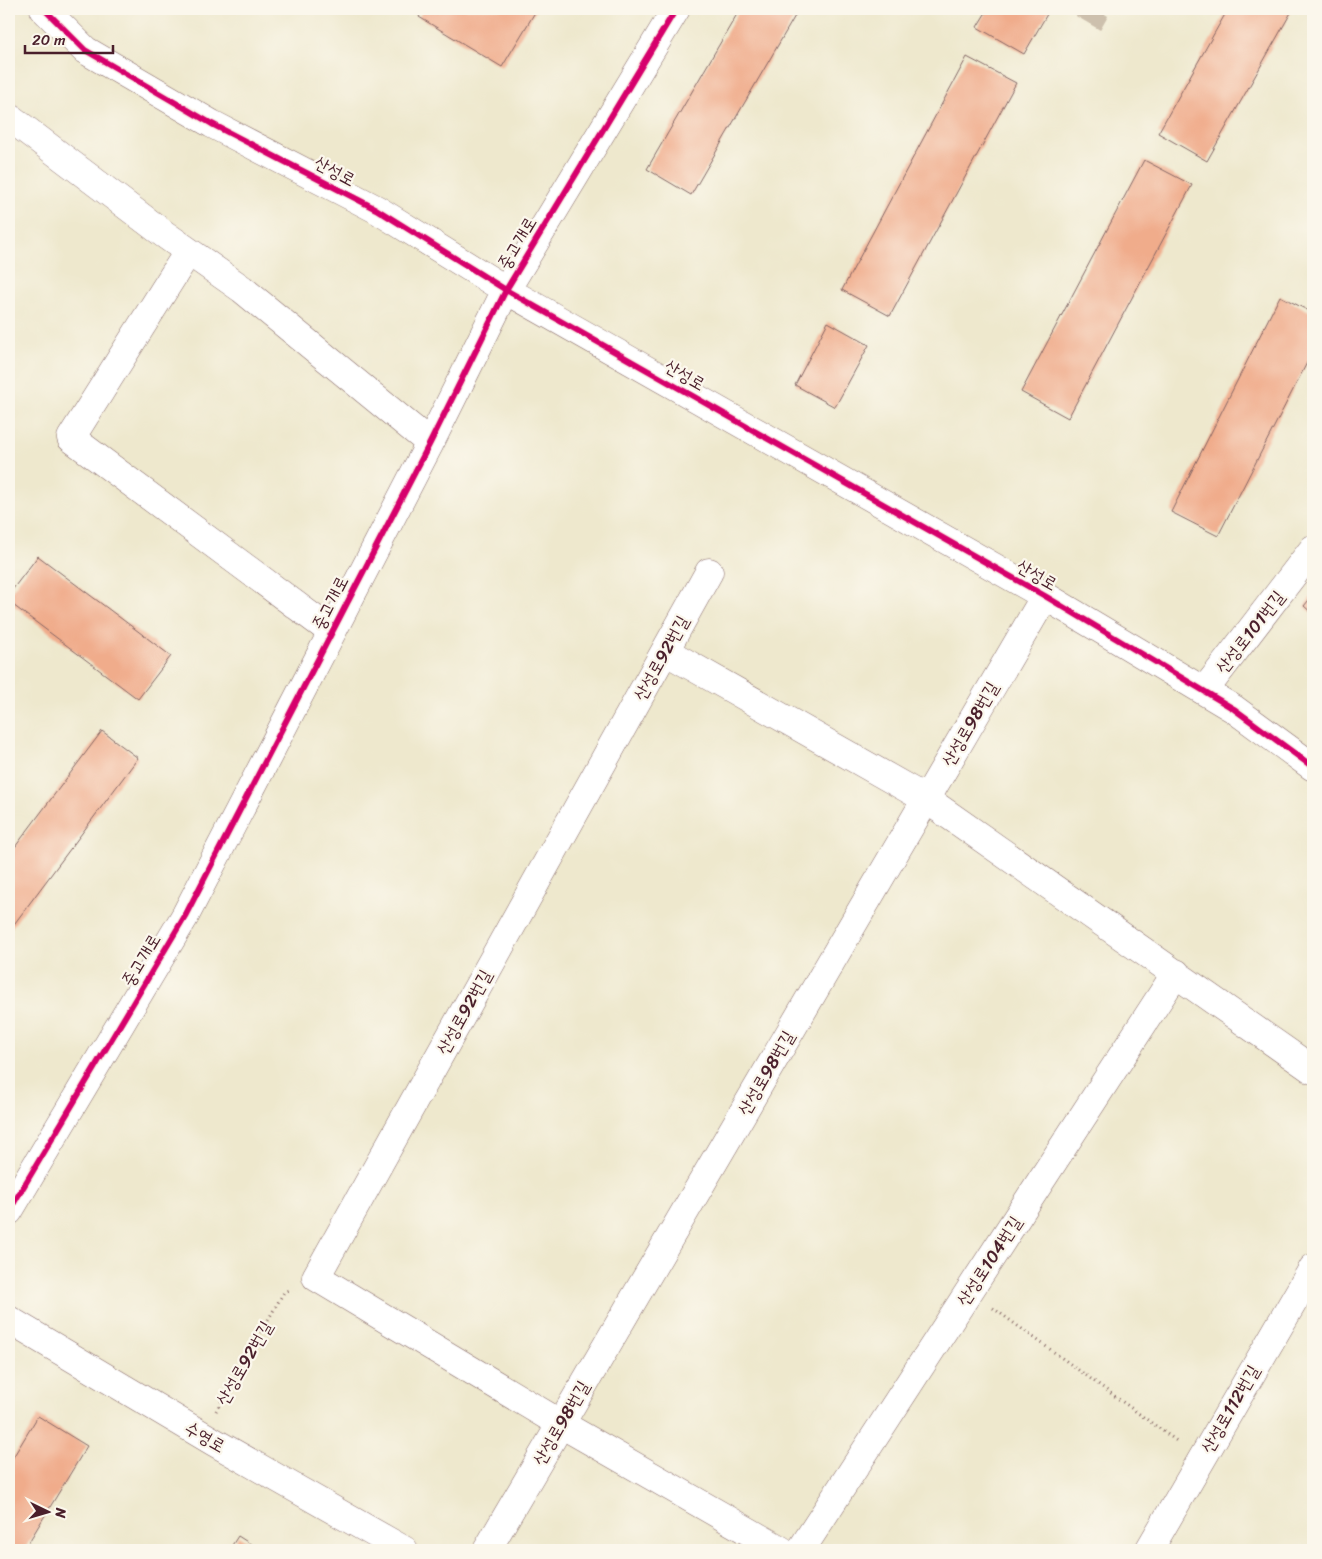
<svg xmlns="http://www.w3.org/2000/svg" width="1322" height="1559" viewBox="0 0 1322 1559" font-family="Sriracha,'Poor Story',sans-serif">
<style>
.building{fill:#f0ac8b}
.lines{fill:none;stroke-linecap:round;stroke-linejoin:round}
.minor-tunnel{stroke:#cdc0ad;stroke-width:28;stroke-dasharray:28 14;stroke-linecap:butt}
.minor-casing{stroke:#836564;stroke-width:29}
.path{stroke:#836564;stroke-width:3;stroke-dasharray:1 4;stroke-linecap:butt}
.minor{stroke:#fff;stroke-width:28}
.cycleway-casing{stroke:#fbf7ec;stroke-width:9}
.cycleway{stroke:#d6006c;stroke-width:6}
.labels{text-anchor:middle;stroke-width:4.5;stroke-linejoin:round;paint-order:stroke}
.street-label{font-size:18px;fill:#4a1f2b;stroke:#fbf7ec}
</style>
<rect width="100%" height="100%" fill="#fbf7ec"/>
<filter id="ink" filterUnits="userSpaceOnUse"><feTurbulence type="fractalNoise" baseFrequency=".02" numOctaves="2"/><feDisplacementMap in="SourceGraphic" scale="10" xChannelSelector="R" yChannelSelector="G"/><feConvolveMatrix kernelMatrix="1 2 1 2 8 2 1 2 1" color-interpolation-filters="sRGB"/></filter>
<filter id="wash" filterUnits="userSpaceOnUse"><feTurbulence type="fractalNoise" baseFrequency=".0096" numOctaves="4" result="noise"/><feDisplacementMap in="SourceGraphic" scale="20" xChannelSelector="R" yChannelSelector="G"/><feGaussianBlur stdDeviation="1.12" result="paint"/><feColorMatrix in="noise" values="0 0 0 0 0 0 0 0 0 0 0 0 0 0 0 0 0 1.4 0 .05"/><feComposite in="paint" operator="in"/></filter>
<g filter="url(#wash)">
<rect width="100%" height="100%" fill="#eee8cd"/>
<g id="blocks">
<path class="building" d="M 423,9 L 537,9 L 502,67 L 419,17 Z
M 740,9 L 799,9 L 691,195 L 647,169 Z
M 988,9 L 1050,9 L 1024,54 L 977,27 Z
M 1228,9 L 1293,9 L 1207,161 L 1158,133 Z
M 967,57 L 1016,83 L 890,316 L 842,290 Z
M 1144,160 L 1192,185 L 1068,418 L 1021,392 Z
M 1280,296 L 1313,313 L 1313,351 L 1218,536 L 1171,512 Z
M 828,322 L 869,345 L 835,407 L 795,385 Z
M 38,556 L 171,656 L 138,699 L 9,602 L 9,594 Z
M 1313,595 L 1313,614 L 1304,606 Z
M 102,731 L 138,758 L 9,931 L 9,855 Z
M 38,1416 L 87,1446 L 24,1550 L 9,1550 L 9,1464 Z
M 238,1536 L 260,1550 L 229,1550 Z"/>
</g>
</g>
<g filter="url(#ink)">
<use href="#blocks" fill-opacity="0" stroke="#836564" stroke-width="1"/>
<g class="lines">
<path class="minor-tunnel" d="M 1088,23 L 1096,9"/>
<g class="minor-casing">
<path id="minor" d="M 44,9 L 85,50 L 212,124 L 376,209 L 506,290 L 1045,596 L 1234,709 L 1313,767
M 9,117 L 164,234 L 242,289 L 430,443
M 188,252 L 71,438 L 332,632
M 709,572 L 316,1277 L 561,1424 L 781,1550
M 665,651 L 926,799 L 1313,1070
M 1204,691 L 1313,549
M 9,1211 L 185,916 L 430,443 L 506,290 L 676,9
M 9,1320 L 214,1442 L 404,1550
M 487,1550 L 1045,596
M 801,1550 L 1176,973
M 1149,1550 L 1313,1268"/>
</g>
<path class="path" d="M 993,1308 L 1178,1442
M 216,1411 L 284,1292 L 291,1289
M 327,1550 L 331,1541"/>
<use href="#minor" class="minor"/>
<g class="cycleway-casing">
<path id="cycleway" d="M 44,9 L 85,50 L 212,124 L 376,209 L 506,290 L 1045,596 L 1234,709 L 1313,767
M 9,1211 L 185,916 L 430,443 L 506,290 L 676,9"/>
</g>
<use href="#cycleway" class="cycleway"/>
</g>
</g>
<g class="labels">
<g class="street-label">
<text transform="translate(335 171) rotate(28)" y="6">산성로</text>
<text transform="translate(517 243) rotate(-59)" y="6">중고개로</text>
<text transform="translate(685 375) rotate(30)" y="6">산성로</text>
<text transform="translate(1037 575) rotate(30)" y="6">산성로</text>
<text transform="translate(330 603) rotate(-63)" y="6">중고개로</text>
<text transform="translate(1250 632) rotate(-52)" y="6">산성로101번길</text>
<text transform="translate(661 658) rotate(-61)" y="6">산성로92번길</text>
<text transform="translate(970 724) rotate(-60)" y="6">산성로98번길</text>
<text transform="translate(141 960) rotate(-59)" y="6">중고개로</text>
<text transform="translate(464 1012) rotate(-61)" y="6">산성로92번길</text>
<text transform="translate(766 1073) rotate(-60)" y="6">산성로98번길</text>
<text transform="translate(989 1261) rotate(-57)" y="6">산성로104번길</text>
<text transform="translate(244 1363) rotate(-60)" y="6">산성로92번길</text>
<text transform="translate(1230 1409) rotate(-60)" y="6">산성로112번길</text>
<text transform="translate(561 1423) rotate(-60)" y="6">산성로98번길</text>
<text transform="translate(205 1437) rotate(30)" y="6">수영로</text>
</g>
</g>
<rect width="1322" height="1559" fill="none" stroke="#fbf7ec" stroke-width="30"/>
<g transform="translate(48 1512) rotate(95)" stroke="#fbf7ec" stroke-width="4" paint-order="stroke">
<path d="M0-4L9 19L0 12L-9 19Z" fill="#4a1f2b"/>
<text y="-8" font-size="14" font-weight="bold" text-anchor="middle" fill="#4a1f2b">N</text>
</g>
<path d="M25 45v8h88v-8" fill="none" stroke="#4a1f2b" stroke-width="2.5"/>
<text x="32" y="45" font-size="15" fill="#4a1f2b" stroke="#fbf7ec" stroke-width="4" paint-order="stroke">20 m</text>
</svg>
